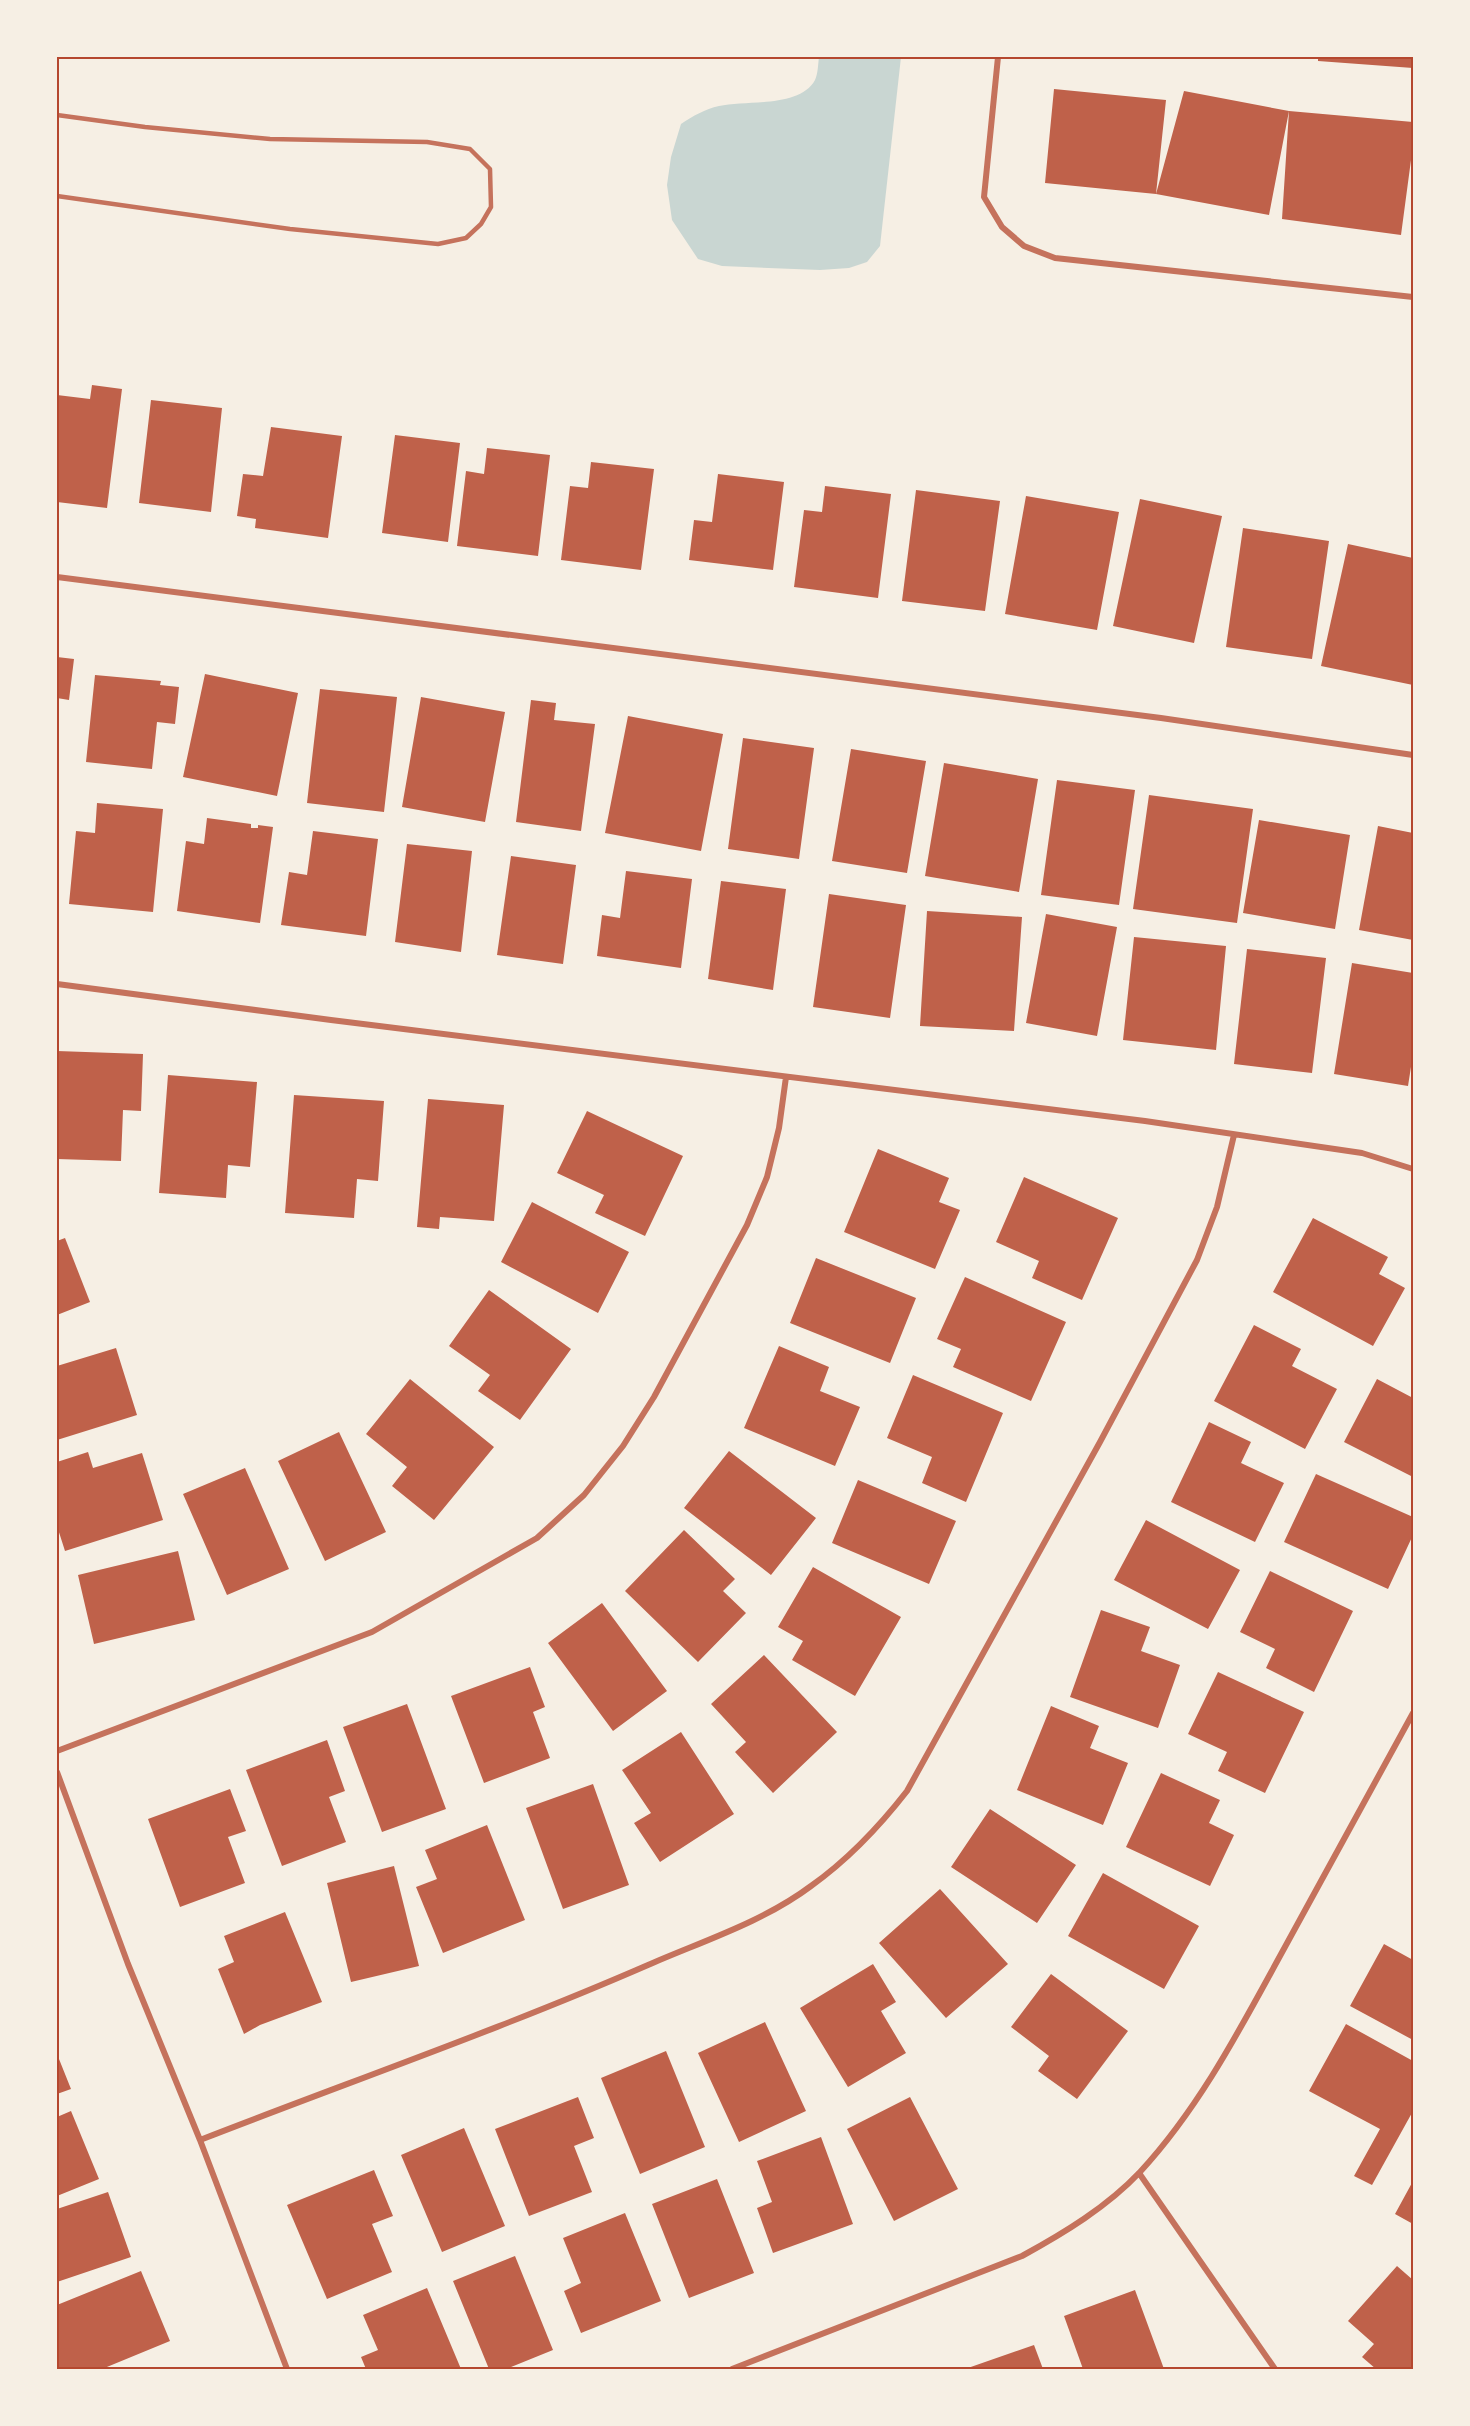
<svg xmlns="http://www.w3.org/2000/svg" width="1470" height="2426" viewBox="0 0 1470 2426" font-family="Karla,sans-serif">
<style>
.water{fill:#c9d6d2}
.building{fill:#bf614a}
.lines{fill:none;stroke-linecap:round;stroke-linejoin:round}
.service{stroke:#c5725c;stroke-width:4.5}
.minor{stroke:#c5725c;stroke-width:6}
.neatline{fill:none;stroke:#b5482f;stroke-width:2}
</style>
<rect width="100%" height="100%" fill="#f6efe4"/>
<path class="water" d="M 819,57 L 901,57 L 880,246 L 867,262 L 849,268 L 820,270 L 722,266 L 698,259 L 672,220 L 667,185 L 671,157 L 681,124 C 693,116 705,109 719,106 C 746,100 800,108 815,80 C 818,74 818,64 819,57 Z"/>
<path class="building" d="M 1318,57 L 1413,57 L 1413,68 L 1318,61 Z
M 1054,89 L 1166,100 L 1156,194 L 1045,183 Z
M 1184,91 L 1289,111 L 1269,215 L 1156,194 Z
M 1289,111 L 1413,122 L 1413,145 L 1401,235 L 1282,219 Z
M 92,385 L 122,389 L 107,508 L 57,502 L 57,395 L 90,399 Z
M 151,400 L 222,408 L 211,512 L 139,503 Z
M 271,427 L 342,436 L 328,538 L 255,528 L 256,519 L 237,516 L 243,474 L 263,476 Z
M 395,435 L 460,443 L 448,542 L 382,533 Z
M 487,448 L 550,455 L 538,556 L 457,546 L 466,471 L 484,474 Z
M 591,462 L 654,469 L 641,570 L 561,560 L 570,486 L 588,488 Z
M 718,474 L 784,482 L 773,570 L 689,560 L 694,520 L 712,522 Z
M 825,486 L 891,494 L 878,598 L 794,587 L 804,510 L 822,512 Z
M 916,490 L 1000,501 L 985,611 L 902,601 Z
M 1026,496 L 1119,512 L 1097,630 L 1005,614 Z
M 1140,499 L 1222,516 L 1194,643 L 1113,626 Z
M 1243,528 L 1329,541 L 1312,659 L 1226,647 Z
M 1348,544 L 1413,558 L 1413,685 L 1321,666 Z
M 57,657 L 74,659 L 69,700 L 57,698 Z
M 205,674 L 298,693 L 277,796 L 183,777 Z
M 95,675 L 161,681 L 160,685 L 179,687 L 175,724 L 157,722 L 152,769 L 86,762 Z
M 320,689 L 397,697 L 384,812 L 307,803 Z
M 421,697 L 505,712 L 485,822 L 402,807 Z
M 531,700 L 556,703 L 554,720 L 595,724 L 581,831 L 516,822 Z
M 628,716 L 723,734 L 701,851 L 605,833 Z
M 743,738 L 814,748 L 799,859 L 728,849 Z
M 851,749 L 926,761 L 907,873 L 832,861 Z
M 944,763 L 1038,779 L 1019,892 L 925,876 Z
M 1057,780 L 1135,790 L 1119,905 L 1041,895 Z
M 1149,795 L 1253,809 L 1237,923 L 1133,909 Z
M 97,803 L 163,809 L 153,912 L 69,904 L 76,831 L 95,833 Z
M 207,818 L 251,824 L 251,828 L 258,828 L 258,825 L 273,827 L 260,923 L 177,911 L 186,841 L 204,844 Z
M 1259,820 L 1350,835 L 1335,929 L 1243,913 Z
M 1378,826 L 1413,833 L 1413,940 L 1359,930 Z
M 313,831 L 378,839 L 366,936 L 281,925 L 289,872 L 307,875 Z
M 407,844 L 472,851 L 461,952 L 395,942 Z
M 511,856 L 576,865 L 563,964 L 497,955 Z
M 626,871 L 692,879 L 681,968 L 597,956 L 602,915 L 620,918 Z
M 721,881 L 786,889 L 773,990 L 708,979 Z
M 829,894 L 906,905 L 890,1018 L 813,1007 Z
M 927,911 L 1022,917 L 1014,1031 L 920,1026 Z
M 1046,914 L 1117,927 L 1097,1036 L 1026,1023 Z
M 1134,937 L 1226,946 L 1216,1050 L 1123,1040 Z
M 1247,949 L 1326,958 L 1312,1073 L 1234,1064 Z
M 1352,963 L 1413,973 L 1413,1054 L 1408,1086 L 1334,1074 Z
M 57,1051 L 143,1054 L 141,1111 L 123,1110 L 121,1161 L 57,1159 Z
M 168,1075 L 257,1082 L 250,1167 L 228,1165 L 226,1198 L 159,1193 Z
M 294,1095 L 384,1101 L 378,1181 L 357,1179 L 354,1218 L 285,1213 Z
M 428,1099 L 504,1105 L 494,1221 L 440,1217 L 439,1229 L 417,1227 Z
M 587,1111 L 683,1156 L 645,1236 L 595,1213 L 604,1195 L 557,1173 Z
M 878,1149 L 949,1178 L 939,1202 L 960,1210 L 935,1269 L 844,1232 Z
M 1024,1177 L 1118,1218 L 1082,1300 L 1032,1278 L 1039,1261 L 996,1242 Z
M 532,1202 L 629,1252 L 598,1313 L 501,1262 Z
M 1313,1218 L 1388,1257 L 1379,1274 L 1405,1288 L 1373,1346 L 1273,1292 Z
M 65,1238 L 90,1302 L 57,1315 L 57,1241 Z
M 816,1258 L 916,1298 L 890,1363 L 790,1323 Z
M 965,1277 L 1066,1322 L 1031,1401 L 953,1367 L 961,1349 L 937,1339 Z
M 489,1290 L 571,1349 L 520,1420 L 478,1391 L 490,1375 L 449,1346 Z
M 1254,1325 L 1301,1349 L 1292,1366 L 1337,1389 L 1305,1449 L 1214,1401 Z
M 779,1346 L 829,1367 L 820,1391 L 860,1407 L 835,1466 L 744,1428 Z
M 116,1348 L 137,1415 L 57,1440 L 57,1366 Z
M 913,1375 L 1003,1413 L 966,1502 L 922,1483 L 932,1457 L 887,1438 Z
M 410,1379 L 494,1447 L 434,1520 L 392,1486 L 407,1467 L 366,1434 Z
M 1377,1379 L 1413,1398 L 1413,1477 L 1344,1442 Z
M 1209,1422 L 1251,1442 L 1241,1463 L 1284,1483 L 1255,1542 L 1171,1502 Z
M 339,1432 L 386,1532 L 325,1561 L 278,1461 Z
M 729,1451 L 816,1518 L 771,1575 L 684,1508 Z
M 88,1452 L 93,1468 L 142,1453 L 163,1520 L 65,1551 L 57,1526 L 57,1462 Z
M 245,1468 L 289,1569 L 227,1595 L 183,1494 Z
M 1316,1474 L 1413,1517 L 1413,1535 L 1388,1589 L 1284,1542 Z
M 858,1480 L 956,1521 L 929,1584 L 832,1543 Z
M 1146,1520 L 1240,1570 L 1208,1629 L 1114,1580 Z
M 684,1530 L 735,1579 L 723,1591 L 746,1613 L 698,1662 L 625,1591 Z
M 178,1551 L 195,1620 L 94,1644 L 78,1575 Z
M 813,1567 L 901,1617 L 855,1696 L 792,1660 L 803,1641 L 778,1627 Z
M 1270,1571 L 1353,1611 L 1314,1692 L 1266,1668 L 1275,1649 L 1240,1632 Z
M 602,1603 L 667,1691 L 613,1731 L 548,1643 Z
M 1101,1610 L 1150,1627 L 1141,1651 L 1180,1665 L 1158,1728 L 1070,1697 Z
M 764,1655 L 837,1732 L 773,1793 L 735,1752 L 746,1742 L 711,1704 Z
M 530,1667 L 545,1707 L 533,1712 L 550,1758 L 484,1783 L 451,1696 Z
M 1218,1672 L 1304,1712 L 1265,1793 L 1218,1771 L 1227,1752 L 1188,1734 Z
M 407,1704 L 446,1809 L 382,1832 L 343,1727 Z
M 1051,1706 L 1099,1726 L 1090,1748 L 1128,1763 L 1103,1825 L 1017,1790 Z
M 681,1732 L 734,1814 L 660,1862 L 634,1823 L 651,1813 L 622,1770 Z
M 327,1740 L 345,1791 L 329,1797 L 346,1842 L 282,1866 L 246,1770 Z
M 1161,1773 L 1220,1800 L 1209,1823 L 1234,1835 L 1210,1886 L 1126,1847 Z
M 593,1784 L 629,1885 L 563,1909 L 526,1808 Z
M 230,1789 L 246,1831 L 228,1837 L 245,1883 L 180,1907 L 148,1819 Z
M 990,1809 L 1076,1865 L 1037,1923 L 951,1867 Z
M 487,1825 L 525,1920 L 443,1953 L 416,1887 L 437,1879 L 425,1850 Z
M 394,1866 L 419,1966 L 351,1982 L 327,1883 Z
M 1103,1873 L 1199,1926 L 1164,1989 L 1068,1936 Z
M 940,1889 L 1008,1964 L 946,2018 L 879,1943 Z
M 285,1912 L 322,2002 L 260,2025 L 244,2034 L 218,1969 L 234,1962 L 224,1936 Z
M 1384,1944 L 1413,1960 L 1413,2040 L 1350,2006 Z
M 873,1964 L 896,2002 L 881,2011 L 906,2053 L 848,2087 L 800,2008 Z
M 1051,1974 L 1128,2031 L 1077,2099 L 1038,2071 L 1049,2056 L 1011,2027 Z
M 765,2022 L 806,2111 L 739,2142 L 698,2053 Z
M 1346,2024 L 1413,2061 L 1413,2111 L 1372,2185 L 1354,2176 L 1380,2129 L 1309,2091 Z
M 666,2051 L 705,2147 L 640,2174 L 601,2078 Z
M 57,2054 L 71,2089 L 57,2094 Z
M 578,2097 L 594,2138 L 574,2146 L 592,2192 L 529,2216 L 495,2129 Z
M 910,2097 L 958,2189 L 894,2221 L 847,2129 Z
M 71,2111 L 99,2179 L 57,2196 L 57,2117 Z
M 464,2128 L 505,2226 L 442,2252 L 401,2155 Z
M 821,2137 L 853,2224 L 773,2253 L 757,2208 L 772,2202 L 757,2161 Z
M 374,2170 L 393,2216 L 372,2224 L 392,2272 L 327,2299 L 287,2205 Z
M 717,2179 L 754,2273 L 689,2298 L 652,2204 Z
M 1413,2181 L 1413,2224 L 1395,2214 Z
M 108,2192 L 131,2257 L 57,2282 L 57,2209 Z
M 625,2213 L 661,2301 L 581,2333 L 564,2291 L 581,2283 L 563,2238 Z
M 515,2256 L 553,2350 L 506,2369 L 489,2369 L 453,2281 Z
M 1397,2266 L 1413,2280 L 1413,2369 L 1376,2369 L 1362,2357 L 1374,2344 L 1348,2321 Z
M 141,2271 L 170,2341 L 102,2369 L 57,2369 L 57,2305 Z
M 427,2288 L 461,2369 L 366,2369 L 361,2357 L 378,2350 L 363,2315 Z
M 1135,2290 L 1164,2369 L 1083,2369 L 1064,2316 Z
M 1034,2345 L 1043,2369 L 965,2369 Z"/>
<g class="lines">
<path class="service" d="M 57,115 L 145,127 L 270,139 L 427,142 L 470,149 L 490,169 L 491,207 L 481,224 L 466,238 L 438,244 L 290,229 L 57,196"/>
<path class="minor" d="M 998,57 L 984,197 L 1002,227 L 1024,246 L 1055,258 L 1413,297
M 57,577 L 1161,718 L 1413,755
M 57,984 L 331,1020 L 1145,1121 L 1362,1153 L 1413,1169
M 57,1751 L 372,1632 L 537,1538 L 584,1495 L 623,1446 L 654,1397 L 747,1225 L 767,1177 L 779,1128 L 786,1077
M 57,1772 L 128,1964 L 200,2140 L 287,2369
M 200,2140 C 349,2082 501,2029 648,1965 C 703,1941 763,1922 811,1886 C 849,1859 879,1827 907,1791 L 1100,1442 L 1197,1260 L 1217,1207 L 1234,1135
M 1139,2173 L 1275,2369
M 732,2369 L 1022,2256 C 1064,2233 1107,2207 1140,2172 C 1199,2108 1239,2031 1280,1956 C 1324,1875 1369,1794 1413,1713"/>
</g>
<rect width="1470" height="2426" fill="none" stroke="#f6efe4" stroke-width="117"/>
<rect x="58" y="58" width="1354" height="2310" class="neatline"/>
</svg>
